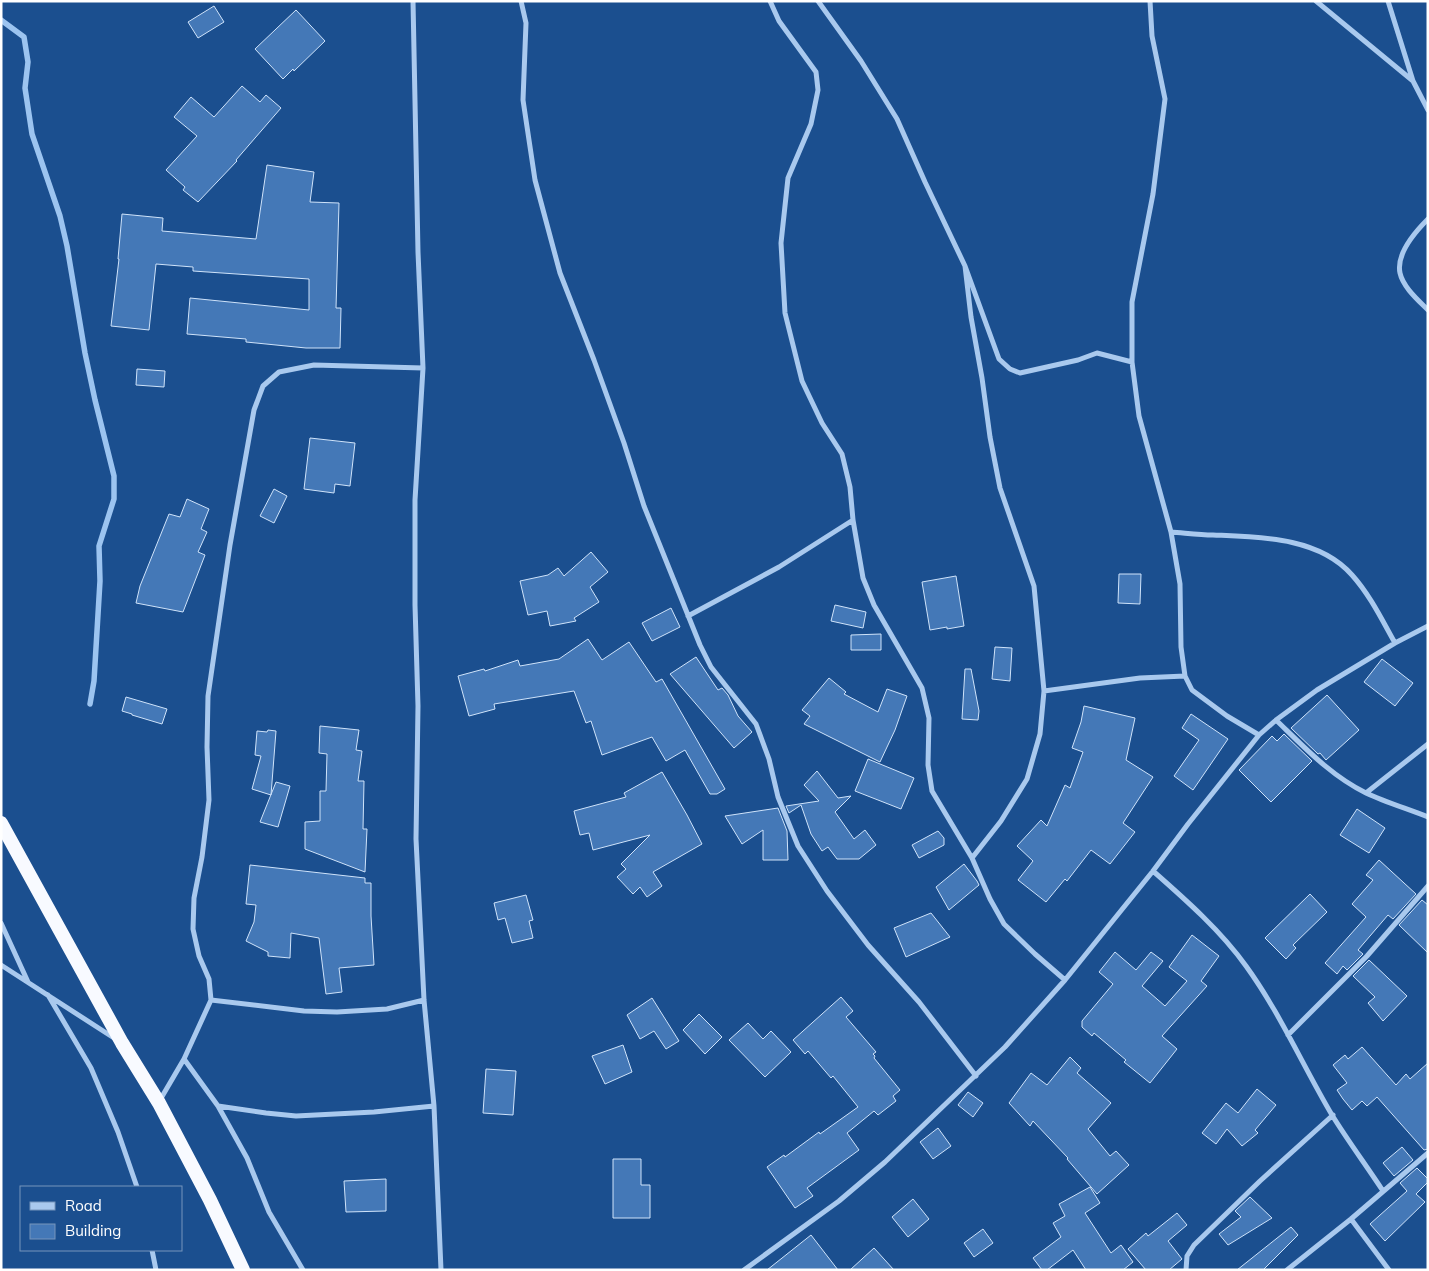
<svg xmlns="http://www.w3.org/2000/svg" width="1429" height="1271" viewBox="0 0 1429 1271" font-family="Mulish,sans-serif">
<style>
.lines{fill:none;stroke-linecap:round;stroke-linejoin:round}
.stream{stroke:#9cc4f0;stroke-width:5.5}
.building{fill:#4478b7;stroke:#cfe3fa}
.minor{stroke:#a9c9ee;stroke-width:5}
.trunk{stroke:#f8faff;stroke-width:14}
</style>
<rect width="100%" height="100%" fill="#1b4f8f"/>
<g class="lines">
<path class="stream" d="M 1,20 L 24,37 L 28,62 L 25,88 L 32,134 L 60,216 L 67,246 L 85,353 L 95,400 L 114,476 L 114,499 L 99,546 L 100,581 L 94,681 L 90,704"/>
</g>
<path class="building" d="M 214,6 L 224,22 L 198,38 L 188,22 Z
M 296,10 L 325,41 L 294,71 L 293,69 L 283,79 L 255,49 Z
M 242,86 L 260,102 L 266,95 L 281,108 L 236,160 L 237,161 L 198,202 L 183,190 L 185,187 L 166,170 L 197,136 L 174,117 L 191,97 L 214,117 Z
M 267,165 L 314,172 L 310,202 L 339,203 L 336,308 L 341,308 L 340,348 L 306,348 L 246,342 L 246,339 L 187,334 L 190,298 L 309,310 L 309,279 L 193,271 L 193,267 L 156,264 L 149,330 L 111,326 L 119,259 L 118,259 L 122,214 L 163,218 L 162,231 L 256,239 Z
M 137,369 L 165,371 L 164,387 L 136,385 Z
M 310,438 L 355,443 L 350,486 L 335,484 L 334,493 L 304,489 Z
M 274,489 L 287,496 L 274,523 L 260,516 Z
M 187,499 L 209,509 L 201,529 L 207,532 L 198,552 L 205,555 L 183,612 L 136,603 L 140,586 L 169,514 L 180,517 Z
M 591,552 L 608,572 L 590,587 L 599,602 L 574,618 L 576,621 L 550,626 L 547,611 L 528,615 L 520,581 L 548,575 L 558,568 L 564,576 Z
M 1119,574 L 1141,574 L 1140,604 L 1118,603 Z
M 956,576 L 964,626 L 947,629 L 947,627 L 930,630 L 922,582 Z
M 835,605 L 866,612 L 863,628 L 831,621 Z
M 671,608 L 680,627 L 652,641 L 642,623 Z
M 881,634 L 881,650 L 851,650 L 851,635 Z
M 588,639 L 602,660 L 629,642 L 656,682 L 662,679 L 725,789 L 717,794 L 710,794 L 685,750 L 666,761 L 652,737 L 602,755 L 591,721 L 586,723 L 574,691 L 494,704 L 495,709 L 469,716 L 458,676 L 484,669 L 485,671 L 518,660 L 520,666 L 559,659 Z
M 995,647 L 1012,648 L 1010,681 L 992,679 Z
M 696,657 L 718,690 L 722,688 L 728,695 L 738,716 L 752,732 L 734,748 L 670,674 Z
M 1382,659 L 1413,683 L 1395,706 L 1364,682 Z
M 965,669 L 971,669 L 979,711 L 978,720 L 962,719 Z
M 829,678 L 846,692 L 844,694 L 878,712 L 887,689 L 907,696 L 895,730 L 880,762 L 804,724 L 810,716 L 802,710 Z
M 1327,695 L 1359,730 L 1326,760 L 1320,753 L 1318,754 L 1291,728 Z
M 126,697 L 167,709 L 162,724 L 132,715 L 132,714 L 122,711 Z
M 1084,706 L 1135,718 L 1126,760 L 1153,777 L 1123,823 L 1135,832 L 1110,864 L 1091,850 L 1067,881 L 1065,879 L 1046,902 L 1018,880 L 1033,861 L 1017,846 L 1041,820 L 1047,826 L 1065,785 L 1070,788 L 1083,752 L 1072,748 L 1081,722 Z
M 1191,714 L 1228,739 L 1193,790 L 1174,776 L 1199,740 L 1182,728 Z
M 320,726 L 359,730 L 356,750 L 362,751 L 358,781 L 364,781 L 363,829 L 367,829 L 365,872 L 305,849 L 305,822 L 320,821 L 320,791 L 326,791 L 327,754 L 319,753 Z
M 268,730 L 276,731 L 271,795 L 252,789 L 261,756 L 255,755 L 257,731 L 267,732 Z
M 1284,734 L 1312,761 L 1271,802 L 1239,770 L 1272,736 L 1277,741 Z
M 868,759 L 914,778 L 901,809 L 855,791 Z
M 817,771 L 838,798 L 851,796 L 835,812 L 854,839 L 865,830 L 876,845 L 859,859 L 837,859 L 828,847 L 822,851 L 811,834 L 801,805 L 789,813 L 786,806 L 819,801 L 804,785 Z
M 662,772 L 687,815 L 702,844 L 653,872 L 662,886 L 647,897 L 640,887 L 633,894 L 617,877 L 626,869 L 621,864 L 650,835 L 593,850 L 589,833 L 580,835 L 574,811 L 626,797 L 624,793 Z
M 276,782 L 290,786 L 278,827 L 260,822 Z
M 778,808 L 787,831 L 788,860 L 763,860 L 763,830 L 742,844 L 725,816 Z
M 1357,809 L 1385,828 L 1369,853 L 1340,835 Z
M 938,831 L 944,838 L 944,845 L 919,858 L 912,845 Z
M 1379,860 L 1416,894 L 1393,919 L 1388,915 L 1358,950 L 1363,954 L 1347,970 L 1343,966 L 1337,974 L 1325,963 L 1366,917 L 1352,904 L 1373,880 L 1366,875 Z
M 964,864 L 977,881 L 979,885 L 949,910 L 936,887 Z
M 250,865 L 365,878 L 365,883 L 371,883 L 371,916 L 374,965 L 339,968 L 342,992 L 326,994 L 319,938 L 291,933 L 290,958 L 268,956 L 268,952 L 246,941 L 254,922 L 256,905 L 246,904 Z
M 1310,894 L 1327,912 L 1293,945 L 1296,948 L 1286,959 L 1265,938 Z
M 526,895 L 533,920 L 529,921 L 533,938 L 512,943 L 505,918 L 498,920 L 494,903 Z
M 1422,900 L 1428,905 L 1428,953 L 1399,925 Z
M 931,913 L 950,937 L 906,957 L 894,928 Z
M 1192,935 L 1219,956 L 1201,981 L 1207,986 L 1162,1036 L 1177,1049 L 1150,1083 L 1124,1062 L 1126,1060 L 1094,1033 L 1092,1036 L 1082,1027 L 1082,1021 L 1113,984 L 1099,972 L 1115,952 L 1136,970 L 1151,952 L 1163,961 L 1142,986 L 1165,1006 L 1187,981 L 1169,967 Z
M 1369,960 L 1407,996 L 1383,1021 L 1368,1003 L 1375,997 L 1353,976 Z
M 841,997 L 853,1011 L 846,1017 L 876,1052 L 873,1054 L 875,1056 L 874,1058 L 900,1090 L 893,1096 L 896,1101 L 878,1115 L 874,1111 L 847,1133 L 859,1150 L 807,1188 L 813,1196 L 795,1208 L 767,1167 L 784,1155 L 785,1157 L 819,1132 L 820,1134 L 858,1107 L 833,1076 L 831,1078 L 808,1051 L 805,1054 L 793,1040 Z
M 652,998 L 679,1041 L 666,1049 L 654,1031 L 640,1039 L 627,1015 Z
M 699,1014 L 722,1037 L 705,1054 L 683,1030 Z
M 748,1023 L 763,1039 L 771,1031 L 791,1052 L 765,1077 L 729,1040 Z
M 623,1045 L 632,1072 L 605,1084 L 592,1056 Z
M 1362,1047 L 1396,1085 L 1406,1074 L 1410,1079 L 1428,1063 L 1428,1149 L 1424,1150 L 1377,1097 L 1367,1106 L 1362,1101 L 1352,1110 L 1343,1099 L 1337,1090 L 1347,1083 L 1333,1065 L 1345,1055 L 1348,1059 Z
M 1070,1057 L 1081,1068 L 1077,1073 L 1111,1103 L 1088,1129 L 1110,1156 L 1116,1151 L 1129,1165 L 1097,1194 L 1067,1159 L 1068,1158 L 1033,1121 L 1030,1126 L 1009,1103 L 1031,1073 L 1047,1085 Z
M 486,1069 L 516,1071 L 513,1115 L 483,1113 Z
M 1257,1089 L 1276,1105 L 1255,1130 L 1258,1133 L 1242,1146 L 1227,1129 L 1216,1144 L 1202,1133 L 1226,1103 L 1238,1113 Z
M 968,1092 L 983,1103 L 973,1117 L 958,1105 Z
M 938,1128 L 951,1146 L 933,1159 L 920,1142 Z
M 1402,1147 L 1413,1160 L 1394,1176 L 1383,1163 Z
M 613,1159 L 641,1159 L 641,1185 L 650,1185 L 650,1218 L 613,1218 Z
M 1417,1168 L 1428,1179 L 1428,1182 L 1416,1194 L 1425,1202 L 1385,1241 L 1370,1224 L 1407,1191 L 1400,1183 Z
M 386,1179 L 386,1211 L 346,1212 L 344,1181 Z
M 1090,1187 L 1100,1203 L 1085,1213 L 1111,1253 L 1121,1245 L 1133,1262 L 1123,1270 L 1086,1270 L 1073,1250 L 1047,1270 L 1042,1270 L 1033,1258 L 1061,1237 L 1053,1223 L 1065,1216 L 1059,1204 Z
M 1250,1197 L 1272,1218 L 1228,1245 L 1219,1234 L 1241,1217 L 1235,1211 Z
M 913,1199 L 929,1219 L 908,1237 L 892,1217 Z
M 1177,1213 L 1187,1225 L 1168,1241 L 1182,1259 L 1169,1270 L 1146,1270 L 1128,1249 L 1146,1233 L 1148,1236 Z
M 1291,1227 L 1298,1235 L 1263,1270 L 1237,1270 Z
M 983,1229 L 993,1243 L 974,1257 L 964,1243 Z
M 811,1235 L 838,1270 L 767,1270 Z
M 874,1248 L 894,1270 L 850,1270 Z"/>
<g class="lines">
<path class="minor" d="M 413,1 L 418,252 L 423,368 L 415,500 L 415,605 L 418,706 L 416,839 L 424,1000 L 434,1106 L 441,1270
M 521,1 L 526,23 L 523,100 L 535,180 L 560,273 L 594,360 L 624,443 L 644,506 L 700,645 L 711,667 L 756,724 L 769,759 L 778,797 L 798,846 L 827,891 L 868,945 L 919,1002 L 976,1076
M 770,1 L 779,21 L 816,72 L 818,90 L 811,124 L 788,178 L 781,243 L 785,313 L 802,381 L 822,423 L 842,454 L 850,487 L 853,520 L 863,578 L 874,605 L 922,688 L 929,718 L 928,765 L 932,791 L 972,858 L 990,899 L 1004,924 L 1035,954 L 1065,980
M 818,1 L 861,61 L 897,119 L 925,182 L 965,266 L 999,359 L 1010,369 L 1020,373 L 1078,360 L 1097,353 L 1132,362
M 1150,1 L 1152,36 L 1165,99 L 1153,194 L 1132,302 L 1132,362 L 1139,416 L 1171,532 L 1180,584 L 1181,647 L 1185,676 L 1192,690 L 1227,716 L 1259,735
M 1316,1 L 1413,81
M 1388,1 L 1413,81 L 1428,110
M 1428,219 C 1416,231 1396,254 1400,273 C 1403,287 1418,300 1428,310
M 965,266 L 971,317 L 982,378 L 990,437 L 1000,488 L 1034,586 L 1044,691 L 1040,734 L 1027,779 L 1001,821 L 972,858
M 1171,532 C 1185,533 1199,535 1213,535 C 1260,537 1319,537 1352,575 C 1370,595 1382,620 1395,643
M 688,616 L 779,567 L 853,520
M 1044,691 L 1140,678 L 1185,676
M 1276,720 C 1304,747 1331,776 1366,793 C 1385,802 1408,809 1428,817
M 1366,793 L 1428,744
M 1153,871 C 1186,900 1221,931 1246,966 C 1280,1013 1303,1066 1332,1115 C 1348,1141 1366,1165 1383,1191
M 1,923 L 28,982
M 1,965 L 114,1038
M 48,995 L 91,1068 L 118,1132 L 137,1187
M 211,1000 L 304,1011 L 337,1012 L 387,1009 L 424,1000
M 1288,1035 L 1367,956 L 1428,886
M 184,1059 L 218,1106 L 247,1158 L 269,1212 L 303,1270
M 160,1100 L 184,1059 L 211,1000 L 209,979 L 199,956 L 193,929 L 194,898 L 202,857 L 209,800 L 207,747 L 208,696 L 230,545 L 254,410 L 263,386 L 279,372 L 314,365 L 423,368
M 218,1106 L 266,1113 L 296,1116 L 374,1112 L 434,1106
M 1351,1219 L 1389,1270
M 152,1250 L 156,1270
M 744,1270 L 839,1201 L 885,1162 L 1005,1047 L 1065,980 L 1153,871 L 1188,824 L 1259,735 L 1276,720 L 1317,690 L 1395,643 L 1428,626
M 1186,1270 L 1187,1256 L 1194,1245 L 1260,1181 L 1333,1115
M 1287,1270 L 1351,1219 L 1428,1153"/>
<path class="trunk" d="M 1,823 L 122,1043 L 159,1103 L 210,1200 L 243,1270"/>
</g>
<rect width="1429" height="1271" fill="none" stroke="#ffffff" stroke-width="5"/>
<rect x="20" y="1186" width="162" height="65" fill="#1b4f8f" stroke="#7695bc"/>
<rect x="30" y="1202" width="25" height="8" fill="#a9c9ee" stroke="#7695bc"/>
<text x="65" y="1211" font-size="15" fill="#ffffff">Road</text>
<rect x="30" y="1224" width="25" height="15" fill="#4478b7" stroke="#7695bc"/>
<text x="65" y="1236" font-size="15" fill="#ffffff">Building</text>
</svg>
